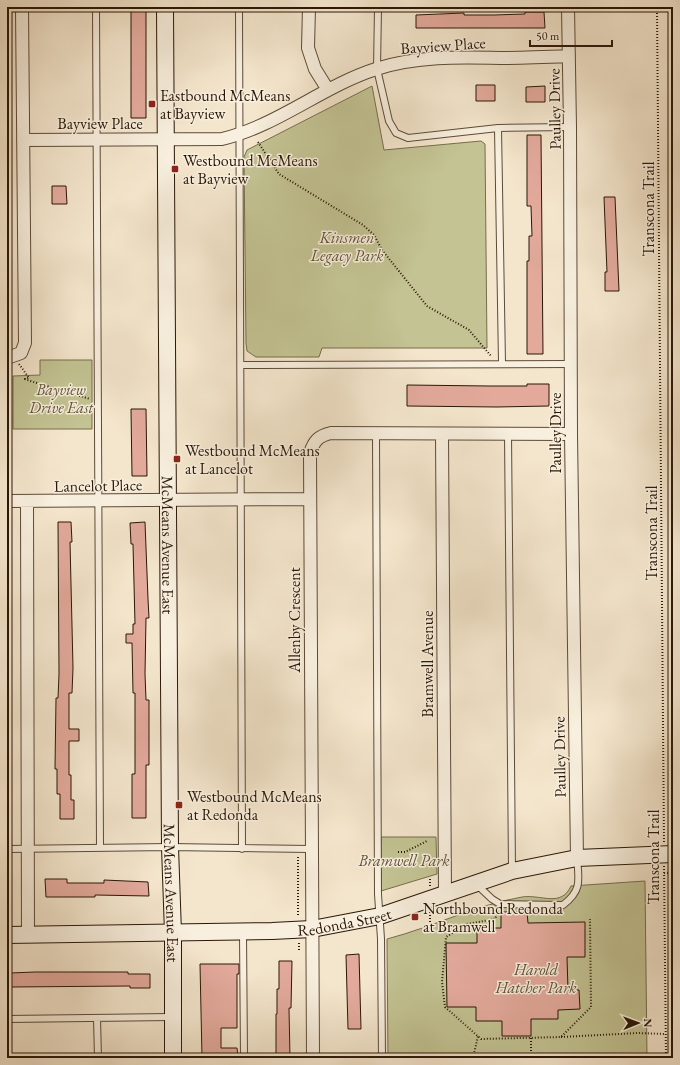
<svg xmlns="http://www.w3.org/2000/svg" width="680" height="1065" viewBox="0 0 680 1065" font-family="'EB Garamond',serif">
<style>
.green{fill:#c3c393;stroke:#766d4d}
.building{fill:#e3aa9c;stroke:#2a1707}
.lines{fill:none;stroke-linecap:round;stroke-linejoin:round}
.lane-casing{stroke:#5c4b38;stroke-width:8}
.street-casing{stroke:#5c4b38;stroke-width:14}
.secondary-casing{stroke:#2a1707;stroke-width:18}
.path{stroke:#2a1707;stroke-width:2;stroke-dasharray:1 2;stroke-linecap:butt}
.lane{stroke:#f8efde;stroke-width:6}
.street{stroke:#f8efde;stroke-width:12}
.secondary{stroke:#f8efde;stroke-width:16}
.poi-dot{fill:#8f2418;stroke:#f8efde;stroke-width:1.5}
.labels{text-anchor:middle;stroke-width:3;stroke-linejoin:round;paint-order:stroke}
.street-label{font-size:16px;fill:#2a1707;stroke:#f8efde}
.poi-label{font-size:16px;fill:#2a1707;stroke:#f8efde;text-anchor:start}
.park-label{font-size:16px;font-style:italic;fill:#605338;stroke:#f8efde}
</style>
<rect width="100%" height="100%" fill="#f4e6cd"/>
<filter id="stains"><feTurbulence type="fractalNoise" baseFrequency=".005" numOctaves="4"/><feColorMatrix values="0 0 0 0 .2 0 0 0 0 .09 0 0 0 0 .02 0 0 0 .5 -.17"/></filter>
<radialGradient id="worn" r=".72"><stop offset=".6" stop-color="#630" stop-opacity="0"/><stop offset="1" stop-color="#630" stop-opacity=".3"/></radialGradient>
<path class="green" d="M 372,86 L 384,150 L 481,141 L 485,144 L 487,348 L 322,348 L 319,357 L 256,357 L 247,351 L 246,343 L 244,157 L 247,150 Z
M 40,360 L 92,360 L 92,429 L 13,429 L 13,376 L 40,375 Z
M 381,837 L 436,837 L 437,874 L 381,891 Z
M 645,881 L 647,1058 L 388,1058 L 387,939 C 433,927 475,905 522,897 C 541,894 561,908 571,886 Z"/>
<path class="building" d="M 131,7 L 146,7 L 146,118 L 131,118 Z
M 525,12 L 544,12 L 545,28 L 416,28 L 416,15 L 464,13 L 464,15 L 494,15 L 525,14 Z
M 476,85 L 495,85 L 495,101 L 476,101 Z
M 545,86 L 545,102 L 526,102 L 526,87 Z
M 527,135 L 541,135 L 543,354 L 527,354 L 527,261 L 529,261 L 529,236 L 532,236 L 531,206 L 527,206 Z
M 52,186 L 66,186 L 67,204 L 52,204 Z
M 604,197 L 615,197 L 619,291 L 605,291 L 605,272 L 607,272 Z
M 527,384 L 549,384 L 549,406 L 497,407 L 407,406 L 407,385 L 489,386 L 527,386 Z
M 131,409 L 146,409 L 147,476 L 132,476 Z
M 58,522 L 71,522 L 72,542 L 70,542 L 73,668 L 72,693 L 69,693 L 69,729 L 79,729 L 79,741 L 69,741 L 69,775 L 71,775 L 71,800 L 74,800 L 74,819 L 60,819 L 60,794 L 57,794 L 57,769 L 55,769 L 56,698 L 58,698 L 59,674 Z
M 145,522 L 148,599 L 149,618 L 146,618 L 145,674 L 146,700 L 149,700 L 149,765 L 146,765 L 146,818 L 132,818 L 132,774 L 135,774 L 135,693 L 133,693 L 132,643 L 126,643 L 126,634 L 133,634 L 133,624 L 135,624 L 133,544 L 131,544 L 130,523 Z
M 45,879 L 67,879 L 67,883 L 104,883 L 104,880 L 148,882 L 149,896 L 95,895 L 95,897 L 46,897 Z
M 501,912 L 527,912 L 528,923 L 585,922 L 585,957 L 567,957 L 568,990 L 579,990 L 580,1009 L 558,1010 L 558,1019 L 531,1019 L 531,1036 L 502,1036 L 502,1021 L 476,1021 L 476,1007 L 447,1007 L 446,943 L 477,943 L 477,928 L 501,928 Z
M 359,954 L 361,1029 L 348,1029 L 346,955 Z
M 279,961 L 292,961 L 291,1008 L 289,1008 L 290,1058 L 276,1058 L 276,1014 L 277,1014 L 277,989 L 279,989 Z
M 200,964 L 239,964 L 239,974 L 237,974 L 237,1028 L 221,1028 L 221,1048 L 237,1048 L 238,1056 L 202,1058 Z
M 35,972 L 128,972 L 128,974 L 150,974 L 150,988 L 130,988 L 130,986 L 10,987 L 10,973 Z"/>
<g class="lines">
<g class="lane-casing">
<path id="lane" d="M 96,7 L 100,848
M 239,7 L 242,849
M 378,7 L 377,69 L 389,121 L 396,133 L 408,138 L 498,128 L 570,127
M 498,128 L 502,363
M 242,365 L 571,364
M 376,434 L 378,894 L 381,939 L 382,1058
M 508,434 L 512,870
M 7,849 L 170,847 L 311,849
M 476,884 L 492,899 L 500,904 L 563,905 C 582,891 579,880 577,858
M 243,932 L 244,1058
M 97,1018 L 98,1058
M 7,1019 L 171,1017"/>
</g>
<g class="street-casing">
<path id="street" d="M 309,7 L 308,48 L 315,69 L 328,90
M 568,7 L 570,127 L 571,434 L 577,858
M 23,140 L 222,139 C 277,126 323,86 376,69 C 416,56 458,57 500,58 C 523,58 546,57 569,56
M 7,358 L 21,353 L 25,343 L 22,7
M 442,434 L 445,894
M 7,501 L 310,499
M 27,502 L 28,935
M 313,1058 L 310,453 C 314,441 318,436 331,433 L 571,434"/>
</g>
<g class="secondary-casing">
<g id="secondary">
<path id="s1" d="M 165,7 L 170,847 L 173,933 L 173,1058"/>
<path id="s2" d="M 7,935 L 272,931 L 312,929 L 380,916 L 512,871 L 577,858 L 673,854"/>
</g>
</g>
<path class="path" d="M 657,7 L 664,842
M 258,142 L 279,174 L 363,225 L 374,235 L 382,250 L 427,306 L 469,330 L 491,356
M 19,364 L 29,378 L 25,379 L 27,380 L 90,399
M 398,852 L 405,852 L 427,841
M 298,857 L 298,916
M 664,866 L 666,1058
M 664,873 L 673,873
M 430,886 L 430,877
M 498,911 L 495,919 L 467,924 L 446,937 L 442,982 L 445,1007 L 481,1039 L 561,1037 L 591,1007 L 590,919
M 430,912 L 430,923
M 299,943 L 299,952
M 561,1037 L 638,1033 L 665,1034
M 531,1038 L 531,1058
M 473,1058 L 478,1036
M 525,1058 L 531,1054 L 541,1058"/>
<use href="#lane" class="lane"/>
<use href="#street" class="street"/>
<use href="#secondary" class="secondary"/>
</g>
<g class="poi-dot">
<rect x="148" y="100" width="8" height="8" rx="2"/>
<rect x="171" y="165" width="8" height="8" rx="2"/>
<rect x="173" y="455" width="8" height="8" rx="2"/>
<rect x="175" y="801" width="8" height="8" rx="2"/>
<rect x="411" y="913" width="8" height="8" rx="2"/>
</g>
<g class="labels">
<g class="street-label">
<text transform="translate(443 45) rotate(-4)" y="6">Bayview Place</text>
<text transform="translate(554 109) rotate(-91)" y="6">Paulley Drive</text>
<text x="100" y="129">Bayview Place</text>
<text transform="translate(648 209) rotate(-90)" y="6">Transcona Trail</text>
<text transform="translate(555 433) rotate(-90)" y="6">Paulley Drive</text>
<text transform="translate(98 485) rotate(-1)" y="6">Lancelot Place</text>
<text transform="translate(651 533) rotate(-90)" y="6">Transcona Trail</text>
<text dy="6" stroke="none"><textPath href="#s1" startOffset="538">McMeans Avenue East</textPath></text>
<text transform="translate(294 620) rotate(-90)" y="6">Allenby Crescent</text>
<text transform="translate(427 664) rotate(-90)" y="6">Bramwell Avenue</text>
<text transform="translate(559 757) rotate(-91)" y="6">Paulley Drive</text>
<text transform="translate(653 857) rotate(-90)" y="6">Transcona Trail</text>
<text dy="6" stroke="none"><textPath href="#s1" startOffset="886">McMeans Avenue East</textPath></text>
<text dy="6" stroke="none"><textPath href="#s2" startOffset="338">Redonda Street</textPath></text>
</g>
<g class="poi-label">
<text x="160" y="101">Eastbound McMeans<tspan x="160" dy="18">at Bayview</tspan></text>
<text x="183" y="166">Westbound McMeans<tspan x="183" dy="18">at Bayview</tspan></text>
<text x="185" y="456">Westbound McMeans<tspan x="185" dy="18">at Lancelot</tspan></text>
<text x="187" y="802">Westbound McMeans<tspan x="187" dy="18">at Redonda</tspan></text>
<text x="423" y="914">Northbound Redonda<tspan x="423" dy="18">at Bramwell</tspan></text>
</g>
<g class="park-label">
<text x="347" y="243">Kinsmen<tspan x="347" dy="18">Legacy Park</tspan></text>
<text x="61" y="395">Bayview<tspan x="61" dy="18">Drive East</tspan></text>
<text x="404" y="866">Bramwell Park</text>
<text x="536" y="975">Harold<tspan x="536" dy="18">Hatcher Park</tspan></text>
</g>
</g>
<rect width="680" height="1065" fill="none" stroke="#f4e6cd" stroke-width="24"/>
<rect x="8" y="8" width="664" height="1049" fill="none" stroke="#2a1707" stroke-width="2"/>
<rect x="12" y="12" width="656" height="1041" fill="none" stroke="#2a1707"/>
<g transform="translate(638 1023) rotate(89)" stroke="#f8efde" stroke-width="3" paint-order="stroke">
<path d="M0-3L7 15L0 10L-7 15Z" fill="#2a1707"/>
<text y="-6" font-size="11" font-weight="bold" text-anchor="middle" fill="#2a1707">N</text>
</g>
<path d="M530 40v6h82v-6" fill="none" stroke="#2a1707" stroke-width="2"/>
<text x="536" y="40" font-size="12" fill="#2a1707" stroke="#f8efde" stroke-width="3" paint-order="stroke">50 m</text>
<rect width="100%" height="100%" filter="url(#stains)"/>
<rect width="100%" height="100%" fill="url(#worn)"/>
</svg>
